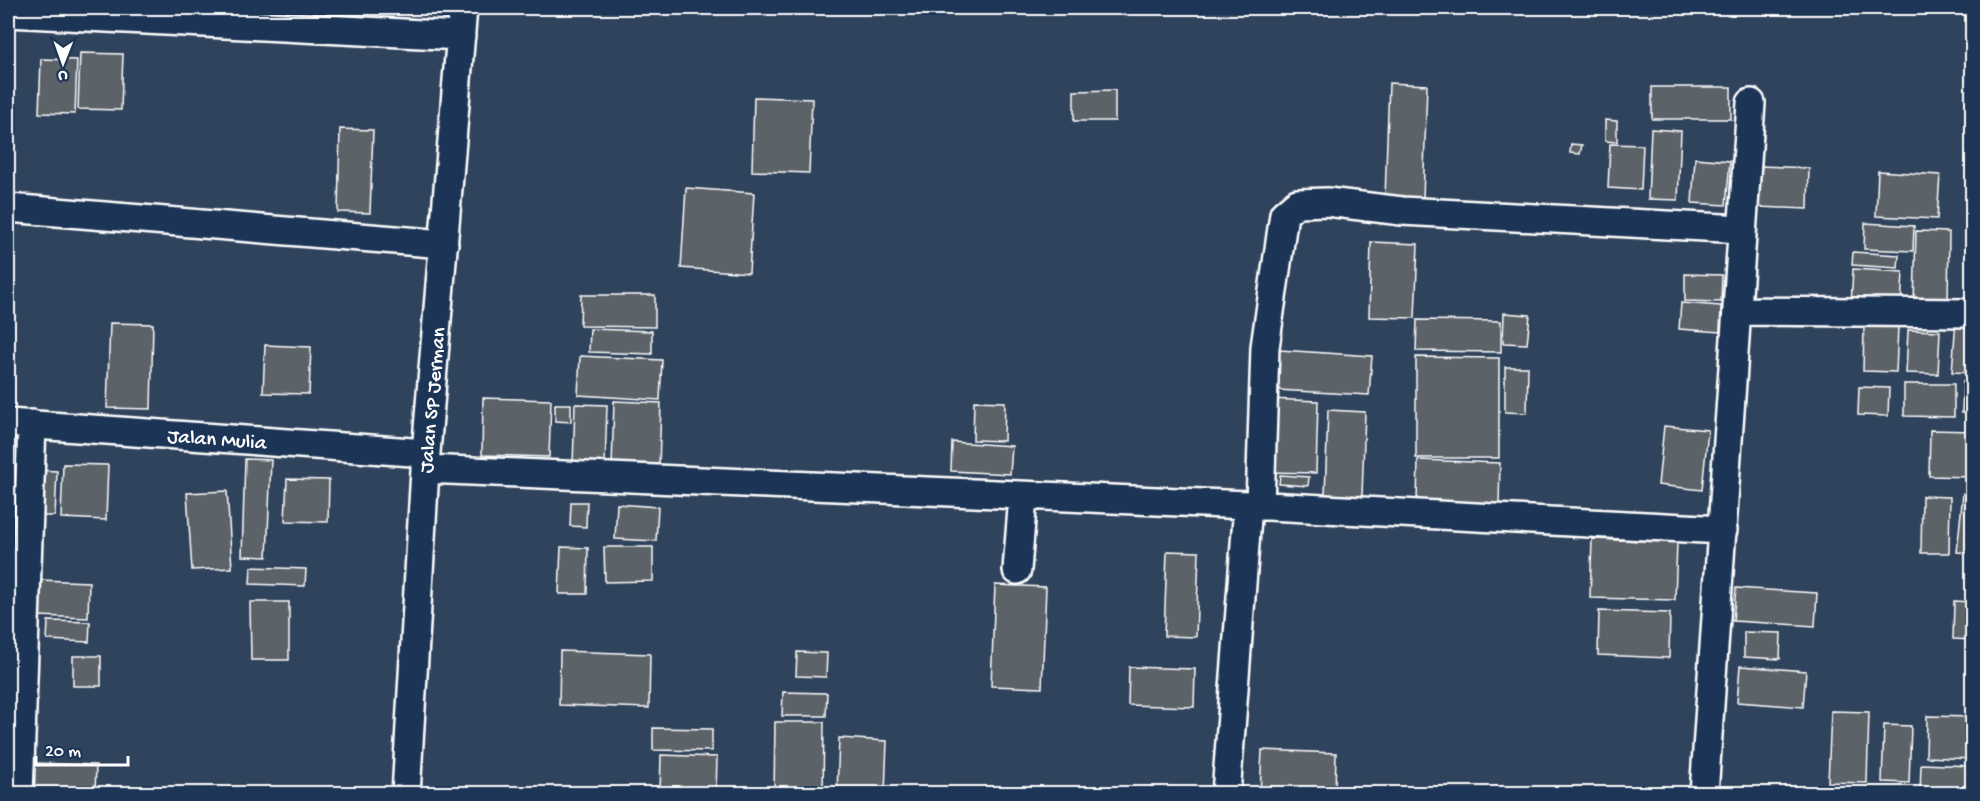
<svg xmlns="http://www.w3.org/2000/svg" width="1980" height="801" viewBox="0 0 1980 801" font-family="'Gochi Hand',sans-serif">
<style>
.building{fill:#5c6368;stroke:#fff;stroke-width:1.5}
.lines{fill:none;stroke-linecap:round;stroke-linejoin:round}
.street-casing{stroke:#fff;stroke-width:32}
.street{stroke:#1d3557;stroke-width:27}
.labels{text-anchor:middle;stroke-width:4.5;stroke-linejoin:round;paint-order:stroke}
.street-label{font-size:21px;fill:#fff;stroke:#1d3557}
</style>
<rect width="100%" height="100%" fill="#30435c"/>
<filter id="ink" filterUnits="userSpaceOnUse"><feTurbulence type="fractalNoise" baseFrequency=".0167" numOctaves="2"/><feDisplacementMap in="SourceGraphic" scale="12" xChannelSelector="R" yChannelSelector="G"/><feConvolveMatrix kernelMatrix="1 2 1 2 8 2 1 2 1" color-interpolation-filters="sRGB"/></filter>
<g filter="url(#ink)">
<path class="building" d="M 80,53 L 123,54 L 121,110 L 78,109 Z
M 41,59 L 77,60 L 75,114 L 39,113 Z
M 1389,83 L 1427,85 L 1423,199 L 1385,198 Z
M 1652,87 L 1731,87 L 1731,119 L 1652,119 Z
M 1115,90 L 1115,121 L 1074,121 L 1074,91 Z
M 754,97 L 812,99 L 809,173 L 752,171 Z
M 1605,120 L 1617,121 L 1617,142 L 1605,141 Z
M 340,129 L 373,130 L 370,213 L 338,212 Z
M 1651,129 L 1681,131 L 1678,200 L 1648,199 Z
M 1571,144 L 1582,145 L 1580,154 L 1570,153 Z
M 1610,144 L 1643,145 L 1641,190 L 1608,188 Z
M 1695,158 L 1730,161 L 1726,205 L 1692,203 Z
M 1759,166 L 1809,168 L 1808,209 L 1758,207 Z
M 1878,171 L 1940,175 L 1937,219 L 1876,216 Z
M 686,188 L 754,193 L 749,273 L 681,268 Z
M 1865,223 L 1914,226 L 1913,251 L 1864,249 Z
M 1916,231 L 1949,232 L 1948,305 L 1914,304 Z
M 1371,242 L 1418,244 L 1415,318 L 1369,317 Z
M 1853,252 L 1899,255 L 1898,268 L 1852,265 Z
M 1853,269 L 1903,272 L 1901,308 L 1851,305 Z
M 1685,274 L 1722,275 L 1721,302 L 1685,301 Z
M 581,295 L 655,295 L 655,327 L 580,326 Z
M 1681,303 L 1721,306 L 1720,332 L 1679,329 Z
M 1504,313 L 1530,315 L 1527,344 L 1503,343 Z
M 1417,320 L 1501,321 L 1501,352 L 1416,351 Z
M 1956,320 L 1972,321 L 1972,373 L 1952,372 Z
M 110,323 L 153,324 L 151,409 L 107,408 Z
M 1864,326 L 1898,327 L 1896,372 L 1863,371 Z
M 590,329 L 652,331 L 652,354 L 589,352 Z
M 1908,330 L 1940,331 L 1938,374 L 1906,373 Z
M 265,345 L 311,347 L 309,394 L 263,393 Z
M 1279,350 L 1372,356 L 1369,395 L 1277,390 Z
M 580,356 L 662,360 L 660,400 L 578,395 Z
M 1416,357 L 1499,358 L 1499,458 L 1416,458 Z
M 1505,367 L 1528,367 L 1527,413 L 1505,412 Z
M 1963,381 L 1972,381 L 1972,413 L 1962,413 Z
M 1904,384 L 1954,384 L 1954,417 L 1904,416 Z
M 1859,387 L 1889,388 L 1888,416 L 1858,415 Z
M 483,398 L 551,400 L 549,457 L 482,455 Z
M 1268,399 L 1318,401 L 1316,473 L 1266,472 Z
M 614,401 L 661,403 L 659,469 L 612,467 Z
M 974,401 L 1005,402 L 1004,441 L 973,440 Z
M 555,404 L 571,404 L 571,422 L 555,421 Z
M 575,404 L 607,405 L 605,466 L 573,465 Z
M 1328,410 L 1365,412 L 1362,496 L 1325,495 Z
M 1664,426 L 1708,430 L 1702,490 L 1658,485 Z
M 1930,430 L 1972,431 L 1972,477 L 1929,476 Z
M 952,442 L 1012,446 L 1010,474 L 951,471 Z
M 245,459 L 271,460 L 267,557 L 242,556 Z
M 1418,460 L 1500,463 L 1499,505 L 1417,502 Z
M 63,464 L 108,465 L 106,520 L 61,518 Z
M 37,470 L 57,471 L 55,516 L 35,516 Z
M 1280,475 L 1309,477 L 1308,486 L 1279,484 Z
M 287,479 L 329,480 L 328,522 L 285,521 Z
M 227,491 L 232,568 L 192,570 L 187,493 Z
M 1963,493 L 1972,494 L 1972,553 L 1957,552 Z
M 1922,496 L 1950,497 L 1949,553 L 1921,553 Z
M 571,502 L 587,502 L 586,527 L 570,526 Z
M 617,504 L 658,507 L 656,541 L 615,539 Z
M 1592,539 L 1677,542 L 1675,600 L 1590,598 Z
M 561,547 L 588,548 L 587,594 L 559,594 Z
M 604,547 L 653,547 L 653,581 L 605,582 Z
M 1167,551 L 1199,552 L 1196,637 L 1164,636 Z
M 251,567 L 306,569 L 305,586 L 250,584 Z
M 40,580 L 89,582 L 88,618 L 39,616 Z
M 995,585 L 1046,587 L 1042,688 L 991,686 Z
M 1736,588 L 1817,593 L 1815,626 L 1733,621 Z
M 1954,601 L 1972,602 L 1972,640 L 1953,639 Z
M 250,602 L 289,602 L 289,660 L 251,660 Z
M 1599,611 L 1670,613 L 1669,658 L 1598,655 Z
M 48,621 L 90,622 L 89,642 L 47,640 Z
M 1744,632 L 1781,633 L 1780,659 L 1744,657 Z
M 560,651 L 650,654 L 649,708 L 559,705 Z
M 797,652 L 827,653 L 826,677 L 796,676 Z
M 73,656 L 101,656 L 101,686 L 73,686 Z
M 1740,666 L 1806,671 L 1803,707 L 1737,702 Z
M 1129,667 L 1195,669 L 1194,707 L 1128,705 Z
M 783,692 L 827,693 L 826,716 L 782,716 Z
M 1831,711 L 1869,712 L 1867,783 L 1828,782 Z
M 1927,716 L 1972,717 L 1972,759 L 1926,757 Z
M 775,722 L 824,722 L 823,794 L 774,794 Z
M 1884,725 L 1911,726 L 1909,783 L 1882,782 Z
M 653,728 L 712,729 L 712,751 L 653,750 Z
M 839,738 L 887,741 L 885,794 L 837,794 Z
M 1262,750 L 1336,753 L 1335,794 L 1260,794 Z
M 661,755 L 717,757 L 716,794 L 660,794 Z
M 34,763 L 96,765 L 95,794 L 33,794 Z
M 1921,764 L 1972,766 L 1972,794 L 1920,794 Z
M 470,792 L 531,794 L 469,794 Z"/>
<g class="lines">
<g class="street-casing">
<path id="street" d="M 8,13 L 461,36
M 8,208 L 444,244
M 1737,311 L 1972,313
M 8,423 L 426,453
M 425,469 L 1248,505 L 1723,530
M 1260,506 L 1265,347 L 1284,214 L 1297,203 L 1327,202 L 1402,211 L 1742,229
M 1017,570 L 1023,497
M 19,794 L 32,424
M 406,794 L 426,453 L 463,8
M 1226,794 L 1248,505
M 1704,794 L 1751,103"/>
</g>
<use href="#street" class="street"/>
</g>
</g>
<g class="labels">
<g class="street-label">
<text transform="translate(431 400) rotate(-85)" y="7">Jalan SP Jerman</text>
<text transform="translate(217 438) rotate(4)" y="7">Jalan Mulia</text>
</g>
</g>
<rect width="1980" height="801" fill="none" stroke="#1d3557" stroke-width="30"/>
<rect x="15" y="15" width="1950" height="771" fill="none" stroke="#fff" stroke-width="2" filter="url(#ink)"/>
<g transform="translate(63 63) rotate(181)" stroke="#1d3557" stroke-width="4.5" paint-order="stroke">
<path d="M0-4.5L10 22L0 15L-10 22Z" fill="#ffffff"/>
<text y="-9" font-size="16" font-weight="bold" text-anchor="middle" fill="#ffffff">U</text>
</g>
<path d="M36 756v9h92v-9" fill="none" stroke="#ffffff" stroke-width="3"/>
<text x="45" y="756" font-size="18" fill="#ffffff" stroke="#1d3557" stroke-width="4.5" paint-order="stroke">20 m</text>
</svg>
